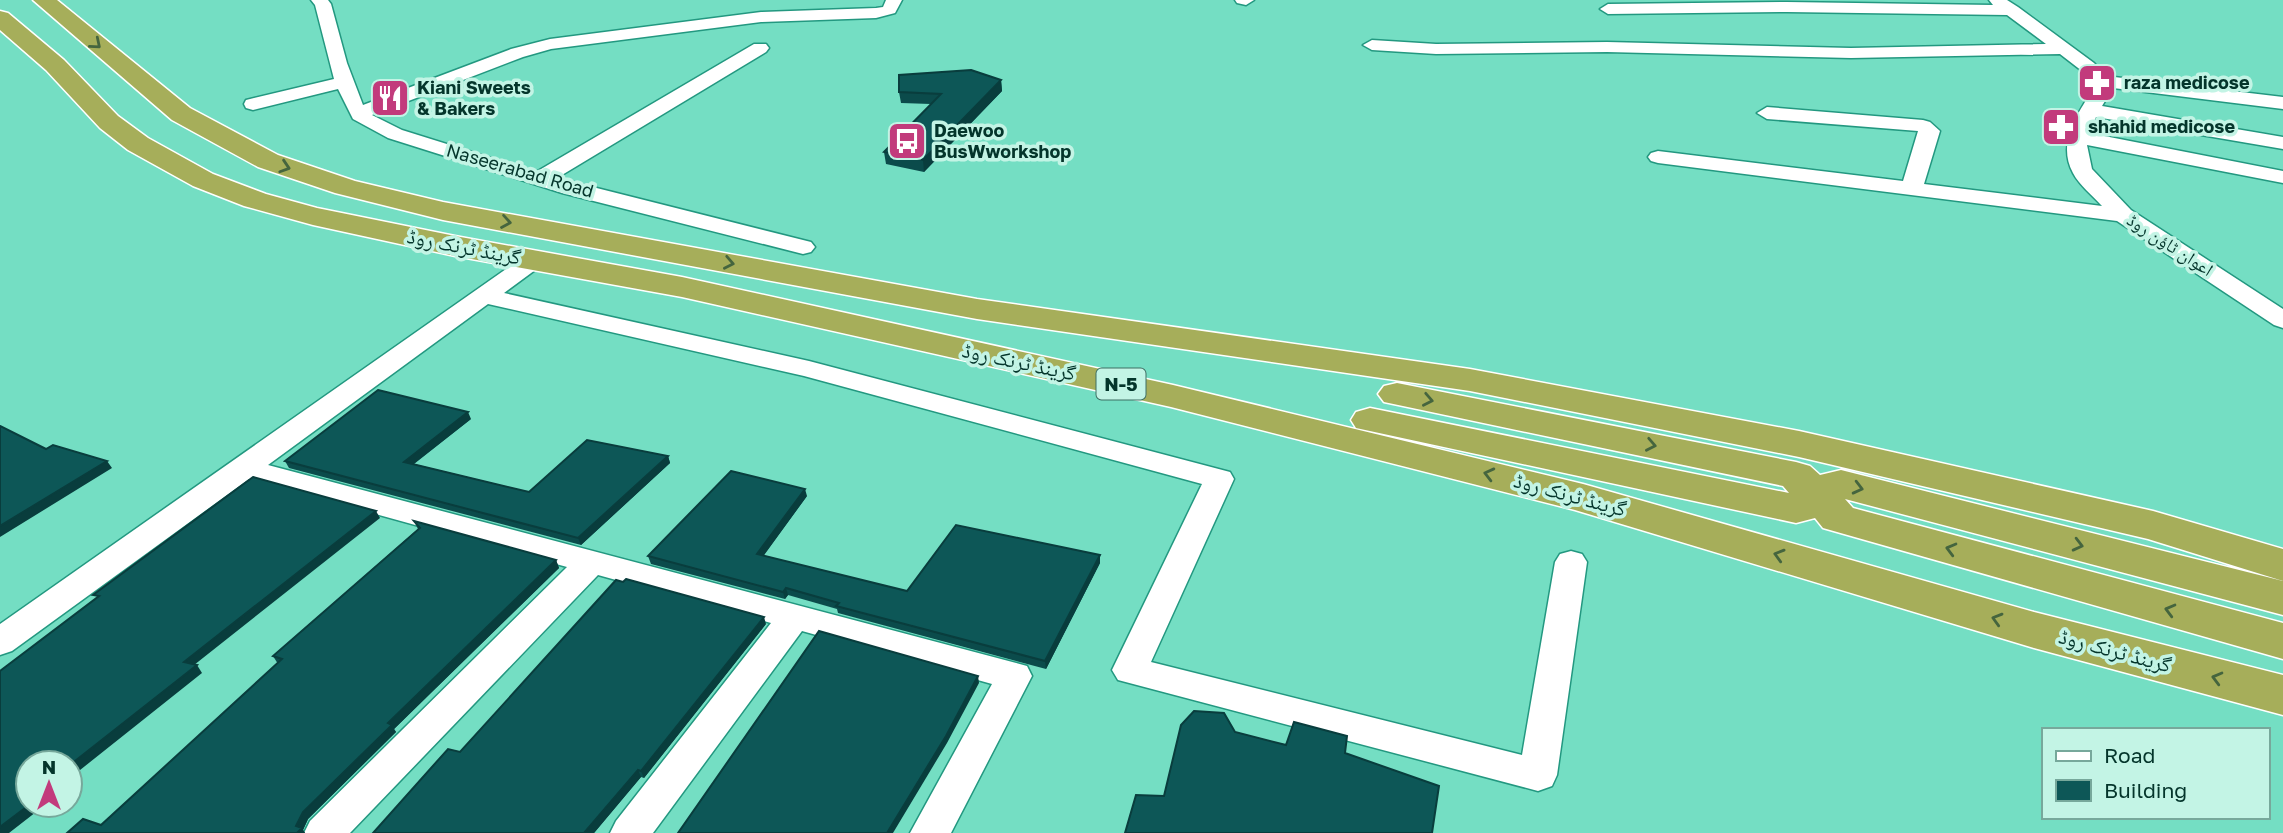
<svg xmlns="http://www.w3.org/2000/svg" width="2283" height="833" viewBox="0 0 2283 833" font-family="'Golos Text','Noto Naskh Arabic',sans-serif">
<style>
.lines{fill:none;stroke-linecap:round;stroke-linejoin:round}
.minor-casing{stroke:#239880;stroke-width:3}
.trunk-casing{stroke:#fff;stroke-width:3}
.minor{fill:#fff;fill-rule:evenodd}
.trunk{fill:#a6ae5a;fill-rule:evenodd}
.wall{fill:#0b4b4b}
.shaded-wall{fill:#093d3d}
.building{fill:#0d5757;stroke:#093d3d;stroke-width:2}
.oneway{stroke:#45653e}
.labels{text-anchor:middle;stroke-width:7;stroke-linejoin:round;paint-order:stroke}
.far-poi-label{font-size:18px;font-weight:bold;fill:#04352b;stroke:#c3f4e5;text-anchor:start}
.far-street-label{font-size:18px;fill:#04352b;stroke:#c3f4e5}
.shield{fill:#c3f4e5;stroke:#3d6e63;stroke-width:2}
.shield-label{font-size:19px;font-weight:bold;fill:#04352b}
.street-label{font-size:21px;fill:#04352b;stroke:#c3f4e5}
</style>
<rect width="100%" height="100%" fill="#74dec3"/>
<g class="lines">
<g class="minor-casing">
<path id="minor" d="M 311,0 L 328,0 L 331,4 L 347,63 L 363,105 L 511,49 L 550,39 L 761,12 L 876,8 L 883,7 L 886,0 L 902,0 L 895,13 L 876,18 L 761,22 L 551,49 L 523,57 L 372,115 L 402,130 L 536,172 L 754,44 L 766,44 L 769,48 L 766,52 L 557,178 L 811,242 L 815,247 L 811,252 L 803,254 L 562,193 L 388,138 L 353,119 L 338,89 L 253,110 L 246,108 L 244,104 L 246,100 L 334,79 L 315,5 Z
M 1235,0 L 1254,0 L 1246,5 L 1237,3 Z
M 1989,0 L 2007,0 L 2018,7 L 2094,63 L 2106,76 L 2283,97 L 2283,109 L 2113,88 L 2102,106 L 2283,137 L 2283,149 L 2096,117 L 2089,133 L 2283,171 L 2283,183 L 2087,145 L 2092,169 L 2131,210 L 2283,309 L 2283,328 L 2274,325 L 2117,221 L 1658,163 L 1651,161 L 1648,157 L 1651,153 L 1658,151 L 1903,181 L 1918,131 L 1767,119 L 1757,113 L 1767,107 L 1923,120 L 1930,122 L 1940,131 L 1924,184 L 2102,206 C 2093,196 2079,185 2073,173 C 2056,142 2079,112 2095,86 L 2082,71 L 2060,54 L 1851,58 L 1607,52 L 1436,54 L 1372,50 L 1363,45 L 1372,40 L 1436,44 L 1607,42 L 1851,48 L 2046,44 L 2007,15 L 1787,12 L 1608,14 L 1600,9 L 1608,4 L 1787,2 L 1993,5 Z
M 534,253 L 542,255 L 546,260 L 542,265 L 504,293 L 809,361 L 1230,472 L 1234,479 L 1151,662 L 1522,755 L 1555,562 L 1560,554 L 1571,551 L 1582,554 L 1587,562 L 1557,775 L 1552,786 L 1538,791 L 1118,680 L 1112,670 L 1202,484 L 804,376 L 488,304 L 268,465 L 1027,666 L 1032,676 L 951,833 L 910,833 L 992,684 L 802,631 L 653,833 L 610,833 L 616,821 L 771,623 L 598,575 L 350,833 L 304,833 L 310,821 L 567,567 L 249,479 L 12,651 L 0,655 L 0,624 L 526,255 Z"/>
</g>
<g class="trunk-casing">
<path id="trunk" d="M 33,0 L 57,0 L 190,108 L 278,155 L 355,181 L 443,202 L 977,299 L 1470,369 L 1799,431 L 2153,511 L 2283,549 L 2283,581 L 2148,539 L 1799,457 L 1470,391 L 977,319 L 443,220 L 335,193 L 258,167 L 172,120 Z
M 0,11 L 8,13 L 64,60 L 118,116 L 148,138 L 213,174 L 266,194 L 317,208 L 455,236 L 682,277 L 1173,385 L 1583,484 L 2034,612 L 2283,675 L 2283,715 L 2034,648 L 1575,510 L 1171,407 L 682,297 L 455,256 L 313,225 L 244,206 L 193,186 L 128,150 L 100,128 L 46,70 L 0,30 Z
M 1397,383 L 1796,462 L 1810,466 L 1820,475 L 1841,470 L 2283,581 L 2283,615 L 1845,499 L 1853,508 L 2283,623 L 2283,659 L 1823,528 L 1815,518 L 1796,523 L 1356,428 L 1351,420 L 1356,412 L 1370,408 L 1789,493 L 1783,486 L 1384,402 L 1378,394 L 1384,386 Z"/>
</g>
<use href="#minor" class="minor"/>
<use href="#trunk" class="trunk"/>
</g>
<path class="wall" d="M 1001,80 L 1002,91 L 924,172 L 886,164 L 884,152 L 931,104 L 901,103 L 899,92 Z
M 471,419 L 414,464 L 529,492 L 668,456 L 670,463 L 581,545 L 289,468 L 285,461 Z
M 807,496 L 763,556 L 907,591 L 1100,563 L 1046,669 L 838,613 L 837,609 L 788,595 L 785,599 L 651,564 L 648,556 Z
M 414,521 L 556,560 L 559,568 L 394,729 L 396,732 L 308,819 L 303,830 L 305,833 L 67,833 L 101,825 L 278,664 L 273,656 L 418,529 Z
M 766,624 L 644,778 L 641,777 L 594,833 L 373,833 L 460,752 Z"/>
<path class="shaded-wall" d="M 1001,80 L 1002,91 L 924,172 L 923,160 Z
M 468,412 L 471,419 L 407,469 L 404,462 Z
M 668,456 L 670,463 L 581,545 L 578,538 Z
M 107,461 L 112,468 L 0,537 L 0,526 Z
M 805,489 L 807,496 L 759,562 L 757,554 Z
M 376,511 L 380,518 L 189,669 L 184,662 Z
M 1100,555 L 1100,563 L 1046,669 L 1045,661 Z
M 556,560 L 559,568 L 394,729 L 396,732 L 308,819 L 303,830 L 305,833 L 297,833 L 296,826 L 303,812 L 388,723 Z
M 786,588 L 788,595 L 785,599 L 783,592 Z
M 764,617 L 766,624 L 644,778 L 641,771 Z
M 197,665 L 202,673 L 70,778 L 70,765 Z
M 978,676 L 979,683 L 947,743 L 893,833 L 887,833 Z
M 638,770 L 641,777 L 594,833 L 584,833 Z
M 29,805 L 45,805 L 9,833 L 0,833 L 0,827 Z"/>
<path class="building" d="M 971,70 L 1001,80 L 923,160 L 884,152 L 941,94 L 899,92 L 899,75 Z
M 378,390 L 468,412 L 404,462 L 529,492 L 587,440 L 668,456 L 578,538 L 285,461 Z
M 0,426 L 46,449 L 53,445 L 107,461 L 0,526 Z
M 731,471 L 805,489 L 757,554 L 907,591 L 956,525 L 1100,555 L 1045,661 L 836,606 L 839,603 L 786,588 L 783,592 L 648,556 Z
M 253,477 L 376,511 L 184,662 L 197,665 L 70,765 L 70,763 L 28,763 L 28,805 L 29,805 L 0,827 L 0,671 L 99,596 L 93,595 Z
M 414,521 L 556,560 L 388,723 L 392,725 L 303,812 L 296,826 L 302,828 L 297,833 L 67,833 L 83,819 L 101,825 L 282,659 L 273,656 L 420,528 Z
M 626,579 L 764,617 L 641,771 L 638,770 L 584,833 L 373,833 L 448,749 L 460,752 L 616,580 L 623,582 Z
M 819,631 L 978,676 L 946,736 L 887,833 L 678,833 Z
M 1194,711 L 1224,713 L 1235,732 L 1286,745 L 1294,722 L 1347,736 L 1345,753 L 1439,786 L 1432,833 L 1125,833 L 1136,795 L 1164,796 L 1181,725 Z"/>
<defs><path id="oneway-chevron" d="M-2-3.5L2.5 0L-2 3.5" fill="none" stroke-width="1.6" stroke-linecap="round" stroke-linejoin="round" transform="scale(1.75)"/></defs>
<g class="oneway">
<use href="#oneway-chevron" transform="translate(96 44) rotate(40)"/>
<use href="#oneway-chevron" transform="translate(285 167) rotate(18)"/>
<use href="#oneway-chevron" transform="translate(506 222) rotate(10)"/>
<use href="#oneway-chevron" transform="translate(729 263) rotate(11)"/>
<use href="#oneway-chevron" transform="translate(1428 400) rotate(11)"/>
<use href="#oneway-chevron" transform="translate(1651 445) rotate(11)"/>
<use href="#oneway-chevron" transform="translate(1489 474) rotate(-166)"/>
<use href="#oneway-chevron" transform="translate(1858 488) rotate(14)"/>
<use href="#oneway-chevron" transform="translate(2078 545) rotate(14)"/>
<use href="#oneway-chevron" transform="translate(1951 549) rotate(-165)"/>
<use href="#oneway-chevron" transform="translate(1779 555) rotate(-164)"/>
<use href="#oneway-chevron" transform="translate(2170 610) rotate(-165)"/>
<use href="#oneway-chevron" transform="translate(1997 619) rotate(-164)"/>
<use href="#oneway-chevron" transform="translate(2217 678) rotate(-165)"/>
</g>
<defs>
<g id="pharmacy-square" transform="scale(2.0125)"><rect x="-9" y="-9" width="18" height="18" rx="4" fill="#c23b7c" stroke="#c3f4e5"/><path d="M-2-6h4v4h4v4h-4v4h-4v-4h-4v-4h4Z" fill="#fff"/></g>
<g id="restaurant-square" transform="scale(2.0125)"><rect x="-9" y="-9" width="18" height="18" rx="4" fill="#c23b7c" stroke="#c3f4e5"/><path d="M-5-6h1v4h1v-4h1v4h1v-4h1v5L-1.5 .5V6h-2V.5L-5-1ZM5-6V6H3V1.5H1.5Q1.5-4 5-6Z" fill="#fff"/></g>
<g id="bus-square" transform="scale(2.0125)"><rect x="-9" y="-9" width="18" height="18" rx="4" fill="#c23b7c" stroke="#c3f4e5"/><path d="M-5-6H5V4H4V6H2V4H-2V6H-4V4H-5ZM-3.5-4V0h7V-4ZM-3.5 1.2v1.5H-2V1.2ZM2 1.2v1.5H3.5V1.2Z" fill="#fff"/></g>
</defs>
<g fill-rule="evenodd">
<use href="#pharmacy-square" x="2097" y="83"/>
<use href="#restaurant-square" x="390" y="98"/>
<use href="#pharmacy-square" x="2061" y="127"/>
<use href="#bus-square" x="907" y="141"/>
</g>
<g class="labels">
<g class="far-poi-label">
<text x="2124" y="89">raza medicose</text>
<text x="417" y="94">Kiani Sweets<tspan x="417" dy="21">&amp; Bakers</tspan></text>
<text x="2088" y="133">shahid medicose</text>
<text x="934" y="137">Daewoo<tspan x="934" dy="21">BusWworkshop</tspan></text>
</g>
<g class="far-street-label">
<text transform="translate(520 171) rotate(16)" y="6">Naseerabad Road</text>
<text transform="translate(2170 245) rotate(33)" y="6">اعوان ٹاؤن روڈ</text>
</g>
<rect class="shield" x="1096.5" y="368.5" width="49" height="31" rx="5"/>
<g class="shield-label">
<text x="1121" y="391">N-5</text>
</g>
<g class="street-label">
<text transform="translate(464 247) rotate(11)" y="7">گرینڈ ٹرنک روڈ</text>
<text transform="translate(1019 362) rotate(12)" y="7">گرینڈ ٹرنک روڈ</text>
<text transform="translate(1570 495) rotate(15)" y="7">گرینڈ ٹرنک روڈ</text>
<text transform="translate(2115 651) rotate(15)" y="7">گرینڈ ٹرنک روڈ</text>
</g>
</g>
<rect x="2042" y="728" width="228" height="91" fill="#c3f4e5" stroke="#77a89b" stroke-width="2"/>
<rect x="2056" y="751" width="35" height="10" fill="#ffffff" stroke="#77a89b" stroke-width="2"/>
<text x="2104" y="763" font-size="21" fill="#04352b">Road</text>
<rect x="2056" y="780" width="35" height="21" fill="#0d5757" stroke="#77a89b" stroke-width="2"/>
<text x="2104" y="798" font-size="21" fill="#04352b">Building</text>
<g transform="translate(49 784)"><circle r="33" fill="#c3f4e5" stroke="#77a89b" stroke-width="2"/>
<path d="M0-5L12 26L0 18L-12 26Z" fill="#c23b7c"/>
<text y="-10" font-size="19" font-weight="bold" text-anchor="middle" fill="#04352b">N</text>
</g>
</svg>
